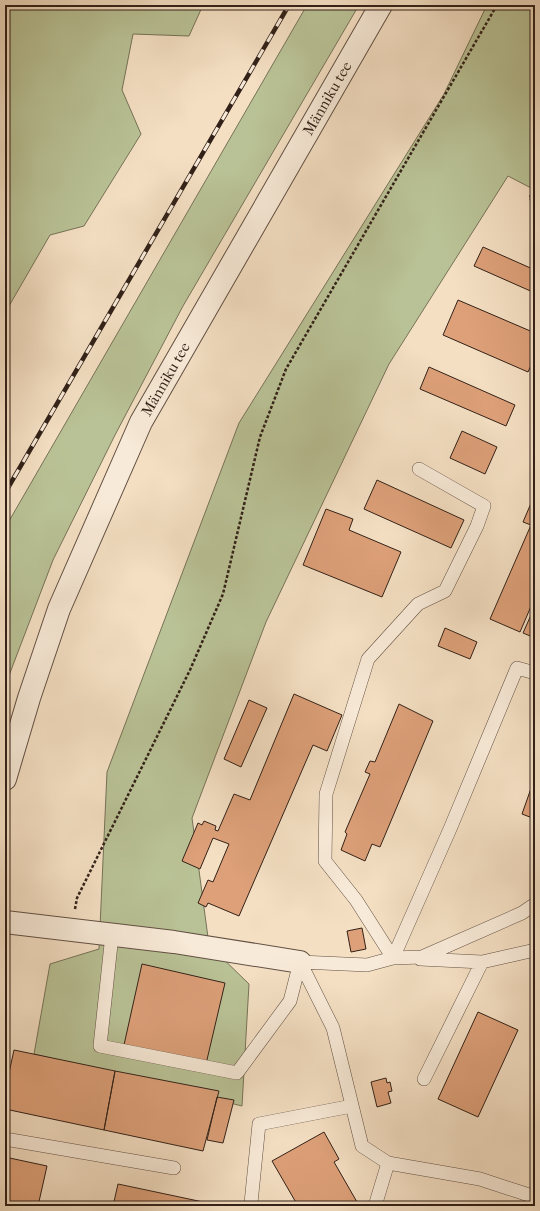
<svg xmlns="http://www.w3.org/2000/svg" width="540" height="1211" viewBox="0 0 540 1211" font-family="'IM FELL French Canon',serif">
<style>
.green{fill:#b9c296;stroke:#767257}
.building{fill:#dda079;stroke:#322118}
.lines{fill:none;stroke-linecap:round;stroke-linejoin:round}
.service-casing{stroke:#625043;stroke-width:14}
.minor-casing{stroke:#625043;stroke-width:24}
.tertiary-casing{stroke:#625043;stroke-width:24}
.path{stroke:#322118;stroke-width:2.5;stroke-dasharray:3 2;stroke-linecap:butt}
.service{stroke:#f8ead8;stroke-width:13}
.minor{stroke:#f8ead8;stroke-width:22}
.tertiary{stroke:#f8ead8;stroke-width:22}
.rail-casing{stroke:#322118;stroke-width:4.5}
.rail{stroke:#f8ead8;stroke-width:3;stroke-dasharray:9;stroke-linecap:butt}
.labels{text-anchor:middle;stroke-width:3;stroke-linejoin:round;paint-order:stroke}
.street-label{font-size:15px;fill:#322118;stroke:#f8ead8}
</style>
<rect width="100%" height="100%" fill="#f4dfc3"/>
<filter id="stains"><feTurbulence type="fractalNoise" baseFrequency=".005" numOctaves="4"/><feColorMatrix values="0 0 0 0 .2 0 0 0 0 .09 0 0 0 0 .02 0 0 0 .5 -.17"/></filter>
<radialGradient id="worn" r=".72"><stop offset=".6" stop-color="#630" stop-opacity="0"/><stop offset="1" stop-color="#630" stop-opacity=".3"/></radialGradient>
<path class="green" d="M 5,5 L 203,5 L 189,36 L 133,34 L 122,90 L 141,134 L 84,226 L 50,235 L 5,313 Z
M 307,5 L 359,5 L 183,306 L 115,435 L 53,560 L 5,686 L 5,528 Z
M 487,5 L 535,5 L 535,190 L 508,176 L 389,364 L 266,622 L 192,818 L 209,945 L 249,984 L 242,1106 L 34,1054 L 50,964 L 99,949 L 107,772 L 239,423 L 444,94 Z"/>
<path class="building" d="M 483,247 L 535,270 L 535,293 L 474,266 Z
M 458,300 L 535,333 L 535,357 L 528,372 L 443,335 Z
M 429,367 L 515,405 L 506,426 L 420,389 Z
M 462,431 L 497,447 L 485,474 L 450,458 Z
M 377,480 L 464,520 L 451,548 L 364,509 Z
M 535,494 L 535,597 L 520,632 L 490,619 L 531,525 L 523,522 Z
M 326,509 L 353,519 L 349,530 L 401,552 L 382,597 L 303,565 Z
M 535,606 L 535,638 L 523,633 Z
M 445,628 L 477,642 L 470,659 L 438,646 Z
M 294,694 L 342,715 L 327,751 L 313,745 L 239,916 L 208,903 L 206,907 L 198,903 L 208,880 L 213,882 L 229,844 L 213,838 L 200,869 L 182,861 L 198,823 L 202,825 L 204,821 L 216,826 L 215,830 L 218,831 L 234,794 L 250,800 Z
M 249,700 L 267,708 L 241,767 L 224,759 Z
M 399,704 L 433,721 L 380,847 L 372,844 L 365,861 L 341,850 L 347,834 L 345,832 L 370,774 L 365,772 L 370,761 L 375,762 Z
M 535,777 L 535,819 L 522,814 Z
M 362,928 L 366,949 L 351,952 L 347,931 Z
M 142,964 L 225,983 L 206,1064 L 124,1045 Z
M 478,1012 L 518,1030 L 478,1117 L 438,1099 Z
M 14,1050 L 115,1071 L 104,1130 L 5,1109 L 5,1091 Z
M 115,1071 L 219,1091 L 203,1151 L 104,1130 Z
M 386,1078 L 387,1083 L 390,1082 L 392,1091 L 388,1092 L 391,1103 L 377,1107 L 371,1082 Z
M 217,1097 L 234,1100 L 223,1143 L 207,1140 Z
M 324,1132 L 339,1159 L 334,1162 L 357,1202 L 350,1206 L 298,1206 L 272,1161 Z
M 5,1157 L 47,1166 L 38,1206 L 5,1206 Z
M 118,1184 L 222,1206 L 113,1206 Z"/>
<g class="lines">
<g class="service-casing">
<path id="service" d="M 112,935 L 100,1046 L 237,1073 L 290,1001 L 300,962
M 393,958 L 356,900 L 325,861 L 326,794 L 368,659 L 418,604 L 445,591 L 477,526 L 484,506 L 419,469
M 393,958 L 450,829 L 517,668 L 535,673
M 420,959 L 482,962 L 535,950
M 300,962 L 333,1028 L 362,1146 L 388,1163 L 480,1179 L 535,1197
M 300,962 L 367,965 L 393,958 L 422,957 L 522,913 L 535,904
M 424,1079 L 482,962
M 5,1139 L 174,1168
M 251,1203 L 259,1124 L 352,1106
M 375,1206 L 388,1163"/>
</g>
<g class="minor-casing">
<path id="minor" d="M 5,922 L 174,942 L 300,962"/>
</g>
<g class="tertiary-casing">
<g id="tertiary">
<path id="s1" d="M 5,779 L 29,698 L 59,609 L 141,422 L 381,5"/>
</g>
</g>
<path class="path" d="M 535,191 L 529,198 L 535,200
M 75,909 L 77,898 L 190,670 L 223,594 L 260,437 L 286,369 L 497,5"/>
<use href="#service" class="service"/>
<use href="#minor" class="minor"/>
<use href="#tertiary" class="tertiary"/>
<g class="rail-casing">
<path id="rail" d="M 5,493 L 289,5"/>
</g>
<use href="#rail" class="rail"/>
</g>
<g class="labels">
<g class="street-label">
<text dy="5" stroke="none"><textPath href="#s1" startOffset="756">Männiku tee</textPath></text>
<text dy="5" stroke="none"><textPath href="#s1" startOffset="432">Männiku tee</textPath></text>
</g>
</g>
<rect width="540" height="1211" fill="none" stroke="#f4dfc3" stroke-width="20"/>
<rect x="6" y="6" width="528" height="1199" fill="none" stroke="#322118" stroke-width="2"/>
<rect x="10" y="10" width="520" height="1191" fill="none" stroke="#322118"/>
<rect width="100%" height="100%" filter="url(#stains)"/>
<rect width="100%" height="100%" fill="url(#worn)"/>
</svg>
